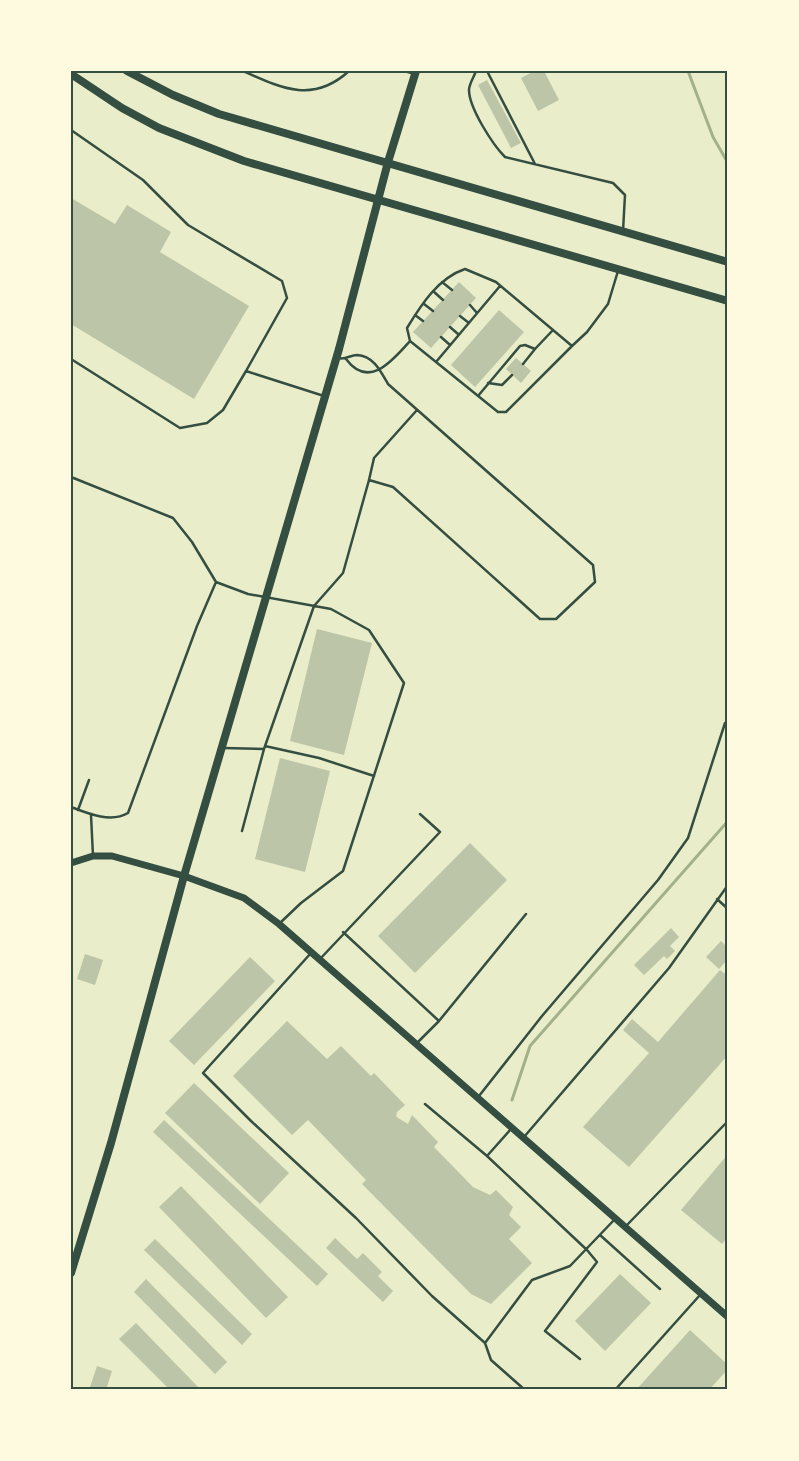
<svg xmlns="http://www.w3.org/2000/svg" width="799" height="1461" viewBox="0 0 799 1461" font-family="'Fira Sans',sans-serif">
<style>
.lines{fill:none;stroke-linecap:round;stroke-linejoin:round}
.stream{stroke:#a3b18a;stroke-width:3}
.building{fill:#bcc5a7}
.service{stroke:#344e41;stroke-width:2.5}
.tertiary{stroke:#344e41;stroke-width:7}
.secondary{stroke:#344e41;stroke-width:8}
.neatline{fill:none;stroke:#344e41;stroke-width:2}
</style>
<rect width="100%" height="100%" fill="#e9edc9"/>
<g class="lines">
<path class="stream" d="M 688,71 L 713,137 L 728,163
M 512,1100 L 530,1046 L 728,821"/>
</g>
<path class="building" d="M 534,71 L 544,71 L 559,100 L 538,111 L 521,78 Z
M 487,80 L 521,143 L 511,148 L 478,85 Z
M 71,198 L 115,224 L 127,205 L 171,232 L 160,252 L 249,306 L 194,399 L 71,324 Z
M 459,282 L 476,298 L 431,348 L 413,332 Z
M 499,310 L 524,332 L 475,387 L 451,365 Z
M 516,358 L 531,371 L 521,383 L 506,369 Z
M 317,629 L 372,643 L 344,755 L 290,741 Z
M 280,758 L 330,771 L 305,872 L 255,859 Z
M 470,843 L 507,880 L 415,973 L 378,936 Z
M 671,928 L 679,937 L 670,946 L 675,951 L 667,959 L 664,956 L 644,975 L 634,965 Z
M 721,941 L 728,948 L 728,959 L 719,969 L 706,957 Z
M 85,954 L 103,960 L 95,985 L 77,979 Z
M 250,957 L 275,981 L 194,1065 L 169,1041 Z
M 720,970 L 728,976 L 728,1055 L 629,1167 L 583,1127 L 649,1053 L 623,1030 L 632,1019 L 658,1042 Z
M 287,1021 L 327,1059 L 341,1046 L 371,1076 L 374,1073 L 405,1105 L 397,1112 L 396,1116 L 398,1118 L 408,1124 L 412,1115 L 438,1142 L 434,1147 L 473,1187 L 490,1195 L 496,1190 L 513,1207 L 509,1215 L 521,1227 L 509,1239 L 532,1263 L 491,1304 L 471,1294 L 362,1184 L 366,1180 L 308,1120 L 292,1135 L 233,1076 Z
M 194,1083 L 289,1173 L 260,1204 L 165,1113 Z
M 164,1120 L 328,1274 L 317,1286 L 153,1132 Z
M 728,1154 L 728,1237 L 722,1244 L 681,1210 Z
M 181,1186 L 288,1297 L 266,1318 L 159,1207 Z
M 335,1238 L 357,1259 L 363,1253 L 382,1272 L 378,1276 L 393,1291 L 383,1302 L 326,1248 Z
M 155,1239 L 252,1334 L 242,1345 L 144,1250 Z
M 620,1274 L 651,1303 L 605,1351 L 575,1321 Z
M 146,1279 L 227,1362 L 215,1374 L 134,1292 Z
M 136,1323 L 201,1390 L 170,1390 L 119,1339 Z
M 690,1330 L 728,1365 L 728,1369 L 709,1390 L 636,1390 Z
M 97,1366 L 112,1371 L 106,1390 L 89,1390 Z"/>
<g class="lines">
<path class="service" d="M 243,71 C 281,88 313,104 349,71
M 404,71 L 415,74
M 476,71 C 474,77 469,84 469,90 C 469,108 493,145 505,157 L 613,183 L 625,195 L 623,231
M 487,71 L 535,164
M 71,130 L 143,180 L 188,225 L 282,281 L 287,298 L 246,371 L 324,396
M 442,282 L 452,290
M 433,291 L 443,300
M 424,304 L 433,311
M 470,305 L 477,313
M 415,315 L 423,321
M 460,316 L 469,323
M 450,327 L 458,334
M 441,337 L 450,345
M 572,346 L 506,412 L 498,412 L 410,341 L 407,328 C 421,305 438,278 465,269 L 496,282 L 572,346 L 587,332 L 608,304 L 618,271
M 71,359 L 180,428 L 207,423 L 223,410 L 246,371
M 346,359 C 369,390 393,360 410,341
M 436,362 L 500,286
M 523,364 L 535,349
M 488,383 L 502,385 L 512,375
M 478,396 L 520,346 L 525,345 L 535,349 L 553,330
M 71,477 L 173,518 L 192,542 L 216,582 L 248,594 L 331,609 L 369,630 L 404,683 L 343,871 L 301,903 L 280,923
M 369,480 L 374,458 L 417,410
M 265,746 L 319,758 L 374,776
M 223,748 L 264,749 L 314,606 L 343,573 L 369,480 L 393,487 L 540,619 L 556,619 L 595,582 L 593,565 L 388,384 C 381,372 374,356 357,355 C 350,355 346,360 338,358
M 71,807 C 89,814 111,823 128,813 L 197,626 L 216,582
M 78,810 L 89,780
M 91,815 L 93,856
M 242,831 L 264,749
M 717,899 L 728,909
M 343,932 L 439,1021
M 311,953 L 203,1073 L 251,1121 L 356,1218 L 432,1296 L 485,1343 L 532,1280 L 570,1266 L 615,1219
M 320,959 L 440,832 L 420,814
M 417,1043 L 439,1021 L 526,914
M 479,1096 L 542,1016 L 658,880 L 688,838 L 725,723
M 425,1104 L 487,1156
M 511,1129 L 487,1156 L 587,1250 L 597,1262 L 545,1331 L 580,1359
M 524,1137 L 669,968 L 728,885
M 626,1226 L 728,1121
M 600,1235 L 660,1289
M 485,1343 L 491,1360 L 525,1390
M 615,1390 L 700,1295"/>
<path class="tertiary" d="M 71,863 L 93,856 L 112,856 L 184,876 L 244,898 L 279,924 L 728,1317"/>
<path class="secondary" d="M 127,71 L 173,95 L 219,114 L 728,262
M 71,74 L 122,108 L 159,128 L 244,161 L 728,301
M 71,1273 L 111,1143 L 184,876 L 339,349 L 388,162 L 416,71"/>
</g>
<rect width="799" height="1461" fill="none" stroke="#fefae0" stroke-width="145"/>
<rect x="72" y="72" width="654" height="1316" class="neatline"/>
</svg>
